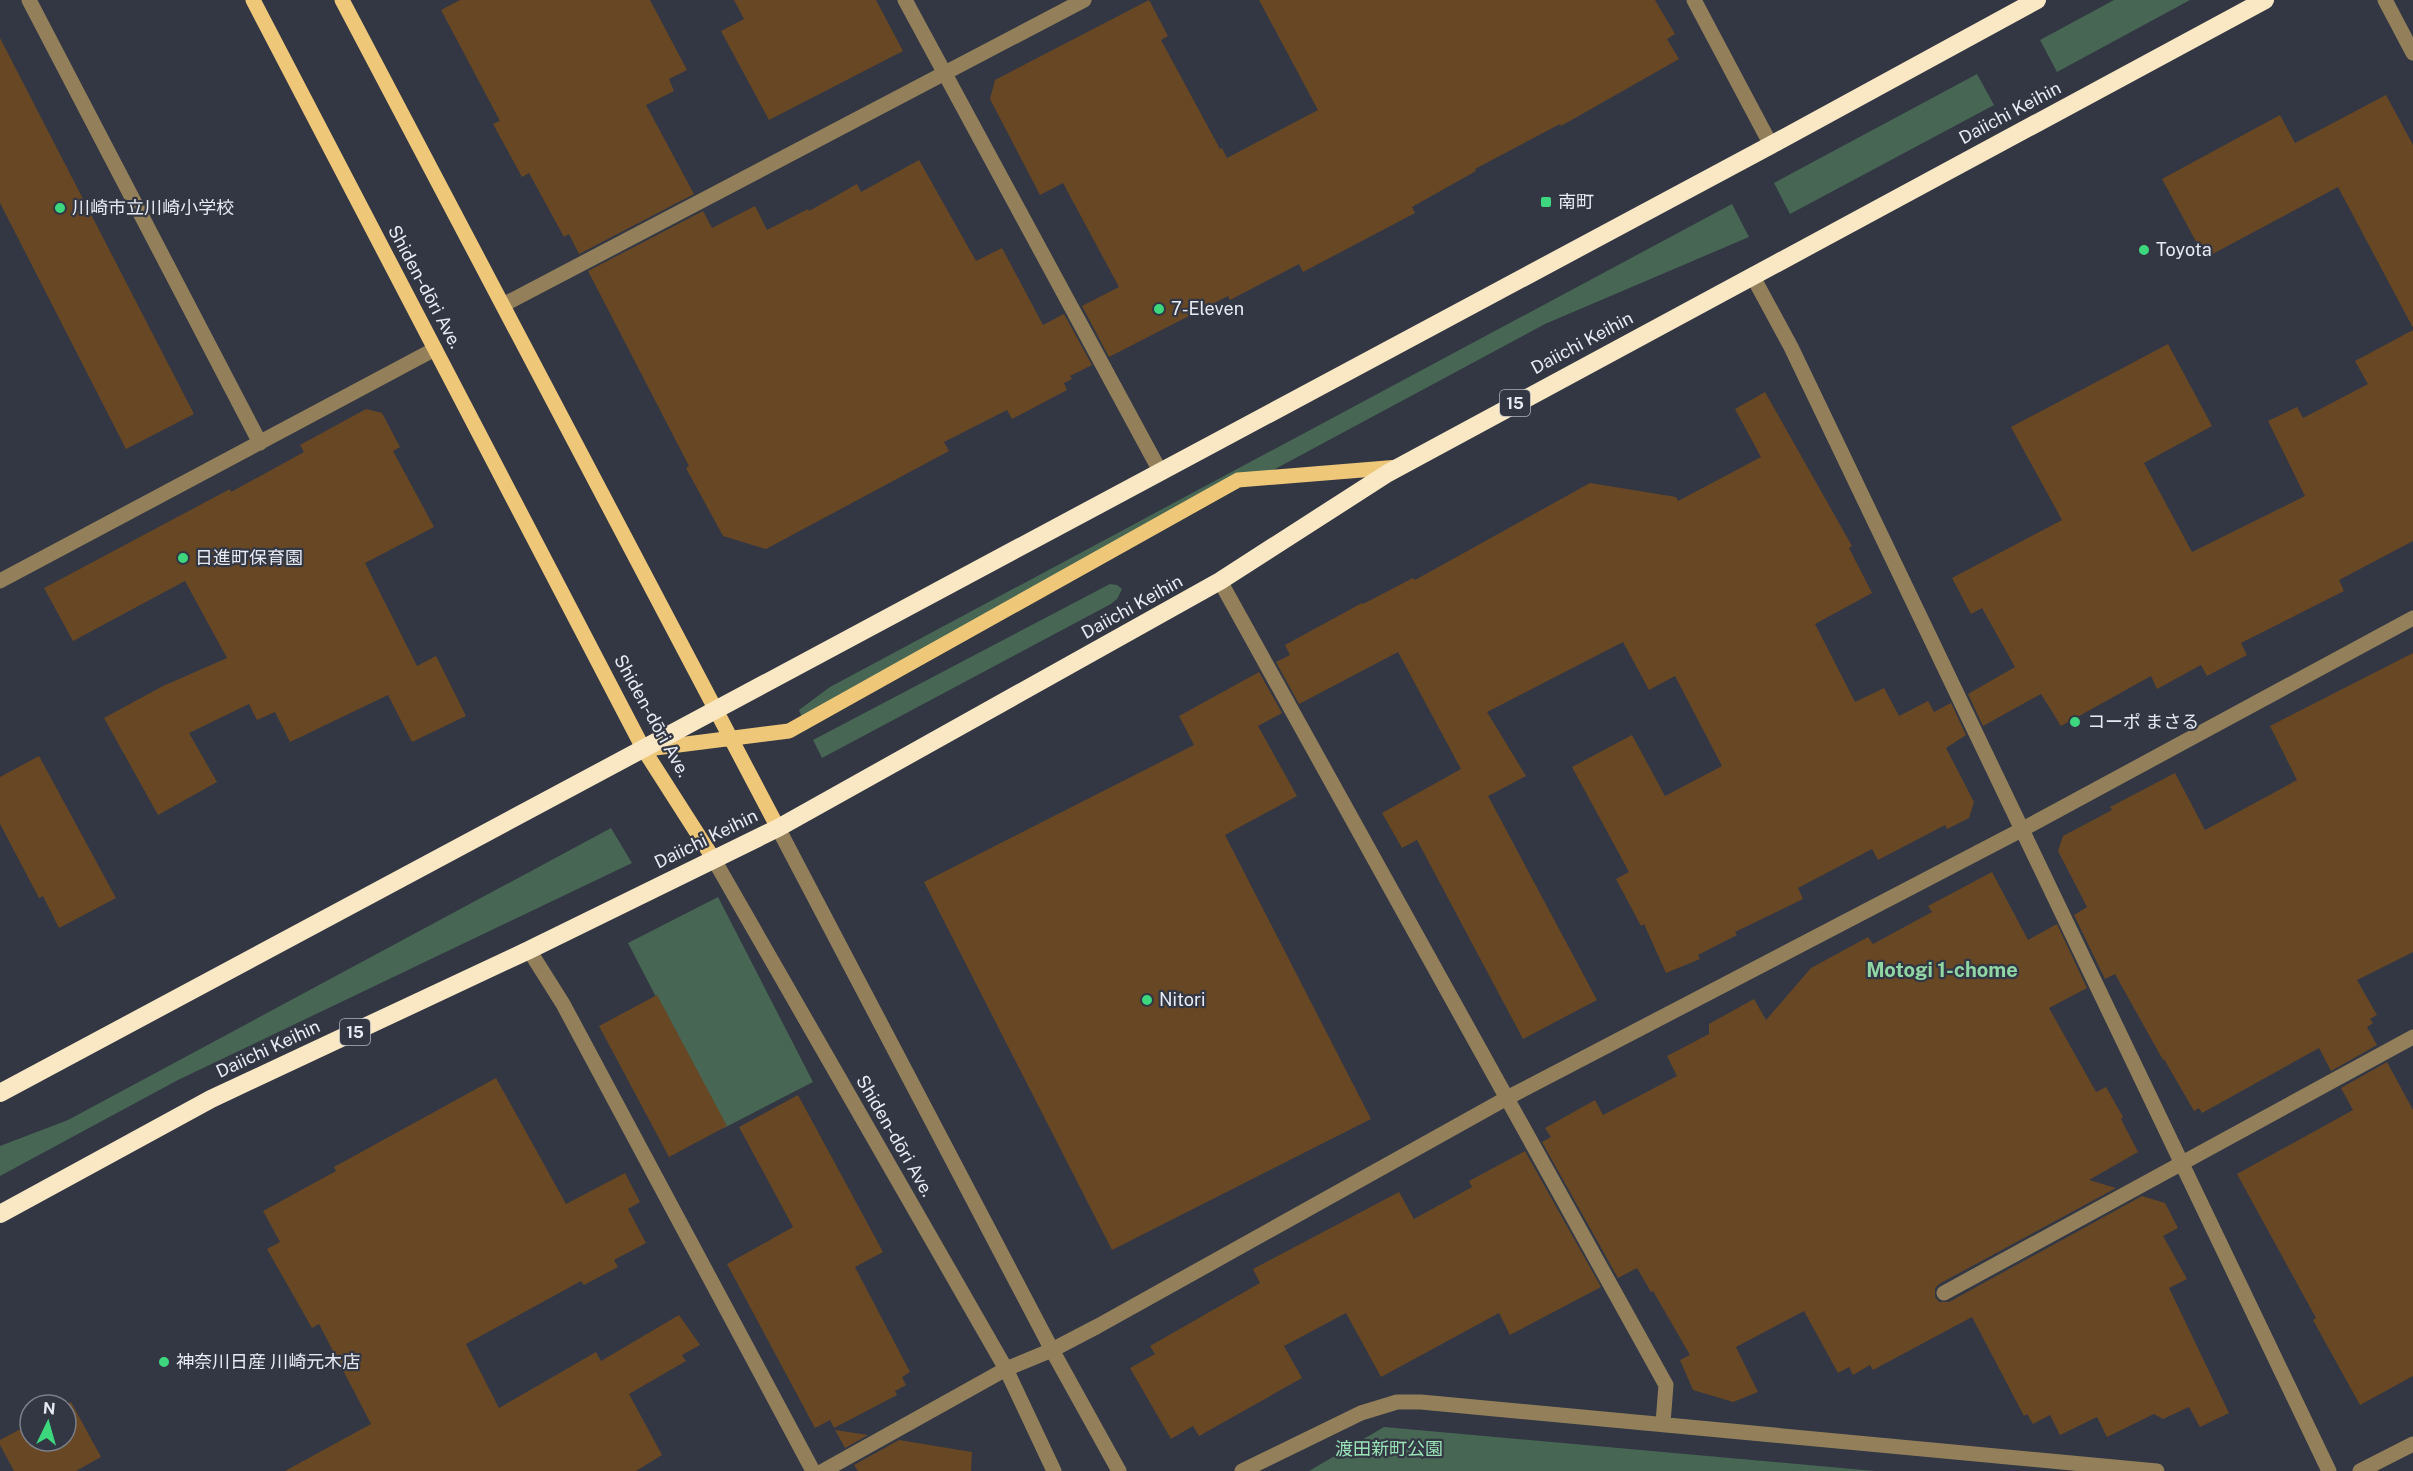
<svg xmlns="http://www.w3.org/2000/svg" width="2413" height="1471" viewBox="0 0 2413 1471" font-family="'Public Sans','Noto Sans JP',sans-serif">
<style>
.green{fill:#476653}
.building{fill:#684725}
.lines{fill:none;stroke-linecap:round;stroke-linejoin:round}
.minor{stroke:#93805b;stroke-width:15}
.major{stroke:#eec778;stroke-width:15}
.highway{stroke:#fae8c4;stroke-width:18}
.poi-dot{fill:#3dd77e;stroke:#323743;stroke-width:2}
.labels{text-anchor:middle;stroke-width:4.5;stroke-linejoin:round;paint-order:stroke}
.shield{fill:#323743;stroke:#b1b4be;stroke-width:1.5}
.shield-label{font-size:16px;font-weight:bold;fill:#e7eaf2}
.street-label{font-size:18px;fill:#e7eaf2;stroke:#323743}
.poi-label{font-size:18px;fill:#e7eaf2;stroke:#323743;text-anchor:start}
.park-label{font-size:18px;fill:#99e3b7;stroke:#323743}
.neighbourhood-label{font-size:20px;font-weight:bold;fill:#91d7a5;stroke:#323743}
</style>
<rect width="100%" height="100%" fill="#323743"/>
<path class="green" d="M 2114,0 L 2190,0 L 2057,72 L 2040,40 Z
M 1977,74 L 1994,105 L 1790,214 L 1774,183 Z
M 1732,204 L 1749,237 L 1545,324 L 830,708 L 803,720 L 799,710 L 830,687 Z
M 1110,584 L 1117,585 L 1122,589 L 1117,599 L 1111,604 L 822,758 L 813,740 Z
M 611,828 L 632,863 L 178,1080 L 0,1176 L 0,1146 L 68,1120 Z
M 718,897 L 813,1082 L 724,1128 L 628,943 Z
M 1384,1427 L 1875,1471 L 1309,1471 Z"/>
<path class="building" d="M 460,0 L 650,0 L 687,70 L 669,79 L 674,91 L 646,105 L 694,194 L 579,254 L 569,234 L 564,237 L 529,173 L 522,177 L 493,124 L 500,121 L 441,10 Z
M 734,0 L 876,0 L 903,51 L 769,120 L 721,31 L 744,19 Z
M 1149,0 L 1168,36 L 1161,40 L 1220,149 L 1222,148 L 1227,158 L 1318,110 L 1259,0 L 1655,0 L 1675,34 L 1667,39 L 1679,59 L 1561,126 L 1560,124 L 1475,169 L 1476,171 L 1412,207 L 1415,213 L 1303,272 L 1299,264 L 1230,300 L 1228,296 L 1109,357 L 1082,306 L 1119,287 L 1063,183 L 1040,195 L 990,99 L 995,80 Z
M 0,38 L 194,414 L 126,449 L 0,203 Z
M 2386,95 L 2413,145 L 2413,328 L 2338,187 L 2205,258 L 2162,179 L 2280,115 L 2295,143 Z
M 919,160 L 976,261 L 1002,248 L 1043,325 L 1064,314 L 1092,365 L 1070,376 L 1072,379 L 1064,383 L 1067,390 L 1012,419 L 1007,410 L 944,442 L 949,451 L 766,549 L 723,536 L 686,468 L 689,466 L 588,271 L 703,211 L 712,228 L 755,206 L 767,230 L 808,209 L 809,211 L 857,184 L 861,192 Z
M 2413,330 L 2413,541 L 2339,580 L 2344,591 L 2241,643 L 2247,655 L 2207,676 L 2201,665 L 2157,689 L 2151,676 L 2061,726 L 2041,694 L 1983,726 L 1968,694 L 2015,667 L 1982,608 L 1971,614 L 1952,578 L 2062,520 L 2011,427 L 2168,344 L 2212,426 L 2144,463 L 2192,552 L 2305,496 L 2268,421 L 2297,407 L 2303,418 L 2368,384 L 2355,361 Z
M 1765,392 L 1852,546 L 1849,548 L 1872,593 L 1815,624 L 1855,702 L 1884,688 L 1899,716 L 1928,701 L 1934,712 L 1951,703 L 1966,735 L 1946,748 L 1974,802 L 1969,818 L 1947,829 L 1945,825 L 1878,860 L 1872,849 L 1798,888 L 1803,899 L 1735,932 L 1737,935 L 1698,955 L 1700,959 L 1666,973 L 1644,924 L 1641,926 L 1616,879 L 1629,872 L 1572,767 L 1632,735 L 1665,796 L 1722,766 L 1675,676 L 1649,690 L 1623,642 L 1487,712 L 1526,776 L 1488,796 L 1597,1000 L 1523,1039 L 1417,840 L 1402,848 L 1382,813 L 1461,769 L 1398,652 L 1299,704 L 1276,662 L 1290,655 L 1285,645 L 1362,603 L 1363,604 L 1413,578 L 1415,580 L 1590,483 L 1676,497 L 1678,501 L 1761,457 L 1735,409 Z
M 366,409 L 382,413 L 400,447 L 393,451 L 434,527 L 365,563 L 417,666 L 436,656 L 466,716 L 412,742 L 388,695 L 290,742 L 275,712 L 257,720 L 249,704 L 189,733 L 217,782 L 158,815 L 104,718 L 163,686 L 227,658 L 185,581 L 73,641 L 44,588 L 230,489 L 231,492 L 304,452 L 300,445 Z
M 2413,653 L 2413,952 L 2357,980 L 2377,1015 L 2370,1019 L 2373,1023 L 2367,1027 L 2377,1045 L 2331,1071 L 2319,1048 L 2202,1113 L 2199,1108 L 2194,1111 L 2164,1059 L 2163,1060 L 2115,974 L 2105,979 L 2074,915 L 2087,907 L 2058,851 L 2063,836 L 2112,810 L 2110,807 L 2175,773 L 2205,830 L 2297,780 L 2270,726 Z
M 1259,672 L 1282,713 L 1258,726 L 1297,796 L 1225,835 L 1371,1119 L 1112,1250 L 924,882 L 1194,745 L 1179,716 Z
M 39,756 L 116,898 L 59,928 L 43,896 L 39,898 L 0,824 L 0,777 Z
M 1992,872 L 2028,940 L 2057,924 L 2087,988 L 2049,1008 L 2096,1092 L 2106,1087 L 2123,1117 L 2121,1119 L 2138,1152 L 2089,1180 L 2116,1188 L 1939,1284 L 1935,1288 L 1935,1297 L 1939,1302 L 1949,1302 L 2142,1196 L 2165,1203 L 2178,1228 L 2163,1236 L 2187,1279 L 2169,1288 L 2229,1413 L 2200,1427 L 2189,1407 L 2163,1419 L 2154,1414 L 2107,1437 L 2097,1417 L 2060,1435 L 2050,1415 L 2033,1424 L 2027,1414 L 2024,1416 L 1972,1317 L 1873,1370 L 1870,1365 L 1853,1375 L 1849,1367 L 1838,1373 L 1804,1311 L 1736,1347 L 1758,1392 L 1733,1402 L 1693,1390 L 1680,1360 L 1690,1355 L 1653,1291 L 1651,1292 L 1637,1268 L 1618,1278 L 1542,1142 L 1551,1137 L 1545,1128 L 1595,1100 L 1603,1115 L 1677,1076 L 1667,1056 L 1709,1034 L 1709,1024 L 1754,999 L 1766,1020 L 1811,968 L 1868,937 L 1873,944 L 1932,912 L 1928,906 Z
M 657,995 L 727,1126 L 669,1157 L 599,1026 Z
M 2387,1062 L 2413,1110 L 2413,1376 L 2360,1405 L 2313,1320 L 2316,1318 L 2237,1174 L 2353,1110 L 2341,1088 Z
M 496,1078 L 566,1204 L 625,1173 L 640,1202 L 628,1209 L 646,1243 L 614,1260 L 618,1267 L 584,1285 L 581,1281 L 466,1344 L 499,1408 L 596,1352 L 601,1361 L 679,1315 L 700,1345 L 682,1355 L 686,1361 L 629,1394 L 662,1455 L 636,1471 L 285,1471 L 371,1424 L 319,1324 L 312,1328 L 267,1249 L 280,1242 L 263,1211 L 336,1171 L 334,1167 Z
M 798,1095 L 883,1252 L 855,1267 L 910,1372 L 902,1377 L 906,1385 L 895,1391 L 897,1395 L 834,1428 L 830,1420 L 815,1428 L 727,1264 L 793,1227 L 739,1127 Z
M 1525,1151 L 1601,1287 L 1510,1335 L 1499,1313 L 1381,1377 L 1346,1313 L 1284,1346 L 1302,1378 L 1199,1436 L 1193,1426 L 1171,1439 L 1130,1368 L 1155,1354 L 1150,1346 L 1260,1283 L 1253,1269 L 1399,1192 L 1414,1219 L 1472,1187 L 1469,1181 Z
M 71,1402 L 101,1457 L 76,1471 L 14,1471 L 0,1445 L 0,1440 L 30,1424 L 30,1441 L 66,1441 L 66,1405 Z
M 835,1430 L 868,1435 L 845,1448 Z
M 899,1440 L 972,1452 L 971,1471 L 858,1471 L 854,1465 Z"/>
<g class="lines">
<path class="minor" d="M 29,0 L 260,443
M 905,0 L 1160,471
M 1694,0 L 1771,145
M 2385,0 L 2413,53
M 1752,275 L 1791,347 L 2329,1471
M 503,305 L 1084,0
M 0,581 L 435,349
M 1220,581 L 1666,1385 L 1663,1423
M 778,828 L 1052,1350 L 1119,1471
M 713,858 L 1006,1369 L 1054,1471
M 529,950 L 563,1004 L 813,1471
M 1944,1293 L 2413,1037
M 823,1471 L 1006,1369 L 1052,1350 L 1098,1326 L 1507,1098 L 2023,829 L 2413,618
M 1242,1471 L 1361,1413 L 1397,1402 L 1421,1402 L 2157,1471
M 2360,1471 L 2413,1444"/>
<path class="major" d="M 253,0 L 644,750 L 713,858
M 342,0 L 778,828
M 647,749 L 789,731 L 1238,480 L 1399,467"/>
<path class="highway" d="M 0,1093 L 1771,145 L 2037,0
M 0,1214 L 211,1099 L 529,950 L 778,828 L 1220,581 L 1388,473 L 2265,0"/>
</g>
<g class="poi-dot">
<rect x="1540" y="196" width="12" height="12" rx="3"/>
<circle cx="60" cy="208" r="6"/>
<circle cx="2144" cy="250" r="6"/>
<circle cx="1159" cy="309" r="6"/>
<circle cx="183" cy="558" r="6"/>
<circle cx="2075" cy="722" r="6"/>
<circle cx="1147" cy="1000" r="6"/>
<circle cx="164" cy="1362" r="6"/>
</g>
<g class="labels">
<g class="shield">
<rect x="1500" y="390" width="30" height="26" rx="4.5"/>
<rect x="340" y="1019" width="30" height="26" rx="4.5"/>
</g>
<g class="shield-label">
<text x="1515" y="409">15</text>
<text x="355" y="1038">15</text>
</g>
<g class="street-label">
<text transform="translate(2010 113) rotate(-28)" y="6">Daiichi Keihin</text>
<text transform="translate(425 287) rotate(62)" y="6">Shiden-dōri Ave.</text>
<text transform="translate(1582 343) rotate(-28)" y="6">Daiichi Keihin</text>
<text transform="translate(1132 607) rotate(-29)" y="6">Daiichi Keihin</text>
<text transform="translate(652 716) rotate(61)" y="6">Shiden-dōri Ave.</text>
<text transform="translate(706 839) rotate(-26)" y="6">Daiichi Keihin</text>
<text transform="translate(268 1049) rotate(-25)" y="6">Daiichi Keihin</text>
<text transform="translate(895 1136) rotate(60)" y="6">Shiden-dōri Ave.</text>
</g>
<g class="poi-label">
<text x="1558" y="208">南町</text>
<text x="72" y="214">川崎市立川崎小学校</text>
<text x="2156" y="256">Toyota</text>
<text x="1171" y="315">7-Eleven</text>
<text x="195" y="564">日進町保育園</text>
<text x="2087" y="728">コーポ まさる</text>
<text x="1159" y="1006">Nitori</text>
<text x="176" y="1368">神奈川日産 川崎元木店</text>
</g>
<g class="park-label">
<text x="1389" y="1455">渡田新町公園</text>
</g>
<g class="neighbourhood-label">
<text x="1942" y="977">Motogi 1-chome</text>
</g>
</g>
<g transform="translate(48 1423) rotate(5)"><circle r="28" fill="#323743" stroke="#7a7f89" stroke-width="1.5"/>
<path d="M0-4.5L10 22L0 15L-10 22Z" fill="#3dd77e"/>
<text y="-9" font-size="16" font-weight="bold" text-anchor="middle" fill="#e7eaf2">N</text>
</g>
</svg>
